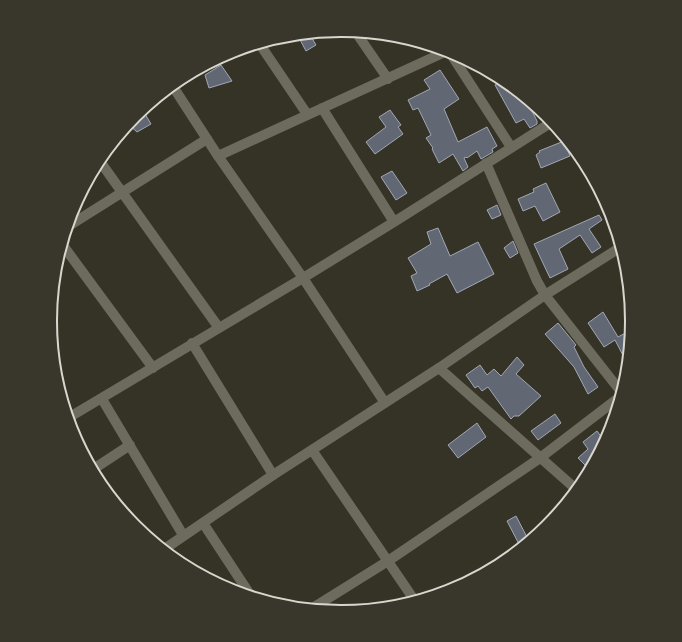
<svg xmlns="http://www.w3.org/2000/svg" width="682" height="642" viewBox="0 0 682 642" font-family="'Fira Sans',sans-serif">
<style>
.building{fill:#626774;stroke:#a2a7b6}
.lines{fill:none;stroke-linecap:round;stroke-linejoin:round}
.minor{stroke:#6d6b5d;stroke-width:10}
.tertiary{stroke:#6d6b5d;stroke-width:10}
.rim{fill:none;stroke:#d8d7cf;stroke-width:2}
</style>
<rect width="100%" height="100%" fill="#353326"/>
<path class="building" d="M 309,33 L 316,45 L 306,51 L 297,34 Z
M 221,65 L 232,81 L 209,88 L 205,75 Z
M 440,70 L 459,99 L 444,109 L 458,142 L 487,127 L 497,146 L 492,149 L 493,152 L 481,159 L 477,151 L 467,158 L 466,157 L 464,158 L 468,167 L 463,171 L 453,154 L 439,163 L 432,149 L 433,148 L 426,138 L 431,135 L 418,108 L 413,110 L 408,100 L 430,89 L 424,80 Z
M 504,80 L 534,105 L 530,107 L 537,121 L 537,124 L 530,128 L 524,119 L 516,123 L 495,85 Z
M 142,109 L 151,124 L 137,132 L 128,124 L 135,115 Z
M 390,110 L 401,125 L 398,127 L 403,134 L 375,154 L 366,142 L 386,127 L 379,117 Z
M 564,141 L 570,156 L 541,168 L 536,155 L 540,152 L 539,151 Z
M 392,171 L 407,193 L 396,200 L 381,177 Z
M 546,183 L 560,212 L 543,221 L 535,206 L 523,211 L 518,199 L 534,192 L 533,189 Z
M 497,205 L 501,215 L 492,219 L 487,210 Z
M 599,215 L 602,220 L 589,229 L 601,247 L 592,253 L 580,235 L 559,249 L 568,269 L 550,278 L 534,244 Z
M 438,228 L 450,256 L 478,242 L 494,274 L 457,293 L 447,274 L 429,284 L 430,285 L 417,291 L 411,276 L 417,273 L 408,258 L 431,244 L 427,232 Z
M 513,241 L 518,253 L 510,258 L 504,248 Z
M 603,312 L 618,337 L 631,330 L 628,365 L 615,340 L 604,347 L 588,323 Z
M 558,323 L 576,345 L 574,347 L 584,367 L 598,387 L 588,394 L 574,367 L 545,334 Z
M 517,357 L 524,365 L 516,374 L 541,396 L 519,416 L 514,416 L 511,419 L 488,387 L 482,391 L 478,386 L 475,388 L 466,375 L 480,365 L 487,375 L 494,369 L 501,376 Z
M 555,414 L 561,423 L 538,440 L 531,431 Z
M 477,423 L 486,437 L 458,458 L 448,445 Z
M 597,431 L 605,442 L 590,470 L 578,458 L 588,449 L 583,442 Z
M 516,516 L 529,541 L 521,548 L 507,521 Z"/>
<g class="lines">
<path class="minor" d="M 355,31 L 388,79
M 259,43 L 307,114
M 449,51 L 511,147
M 322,108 L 394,222
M 218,156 L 447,51
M 99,160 L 219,328
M 486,163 L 537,281 L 545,295 L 622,393
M 67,227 L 207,139
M 62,244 L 153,368
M 192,343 L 273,475
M 439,368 L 577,490
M 102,399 L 183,535
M 68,418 L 303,278 L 394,222 L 552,122
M 92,470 L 130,445
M 203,523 L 251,596
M 311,609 L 388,561 L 540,458 L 621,396"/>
<path class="tertiary" d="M 172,85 L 218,156 L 303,278 L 385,403
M 312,450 L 415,601
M 163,550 L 273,475 L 439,368 L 545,295 L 621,247"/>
</g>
<path d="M0 0H682V642H0ZM57 321a284 284 0 1 1 568 0a284 284 0 1 1-568 0Z" fill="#39372b" fill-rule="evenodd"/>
<path class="rim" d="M57 321a284 284 0 1 1 568 0a284 284 0 1 1-568 0Z"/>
</svg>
